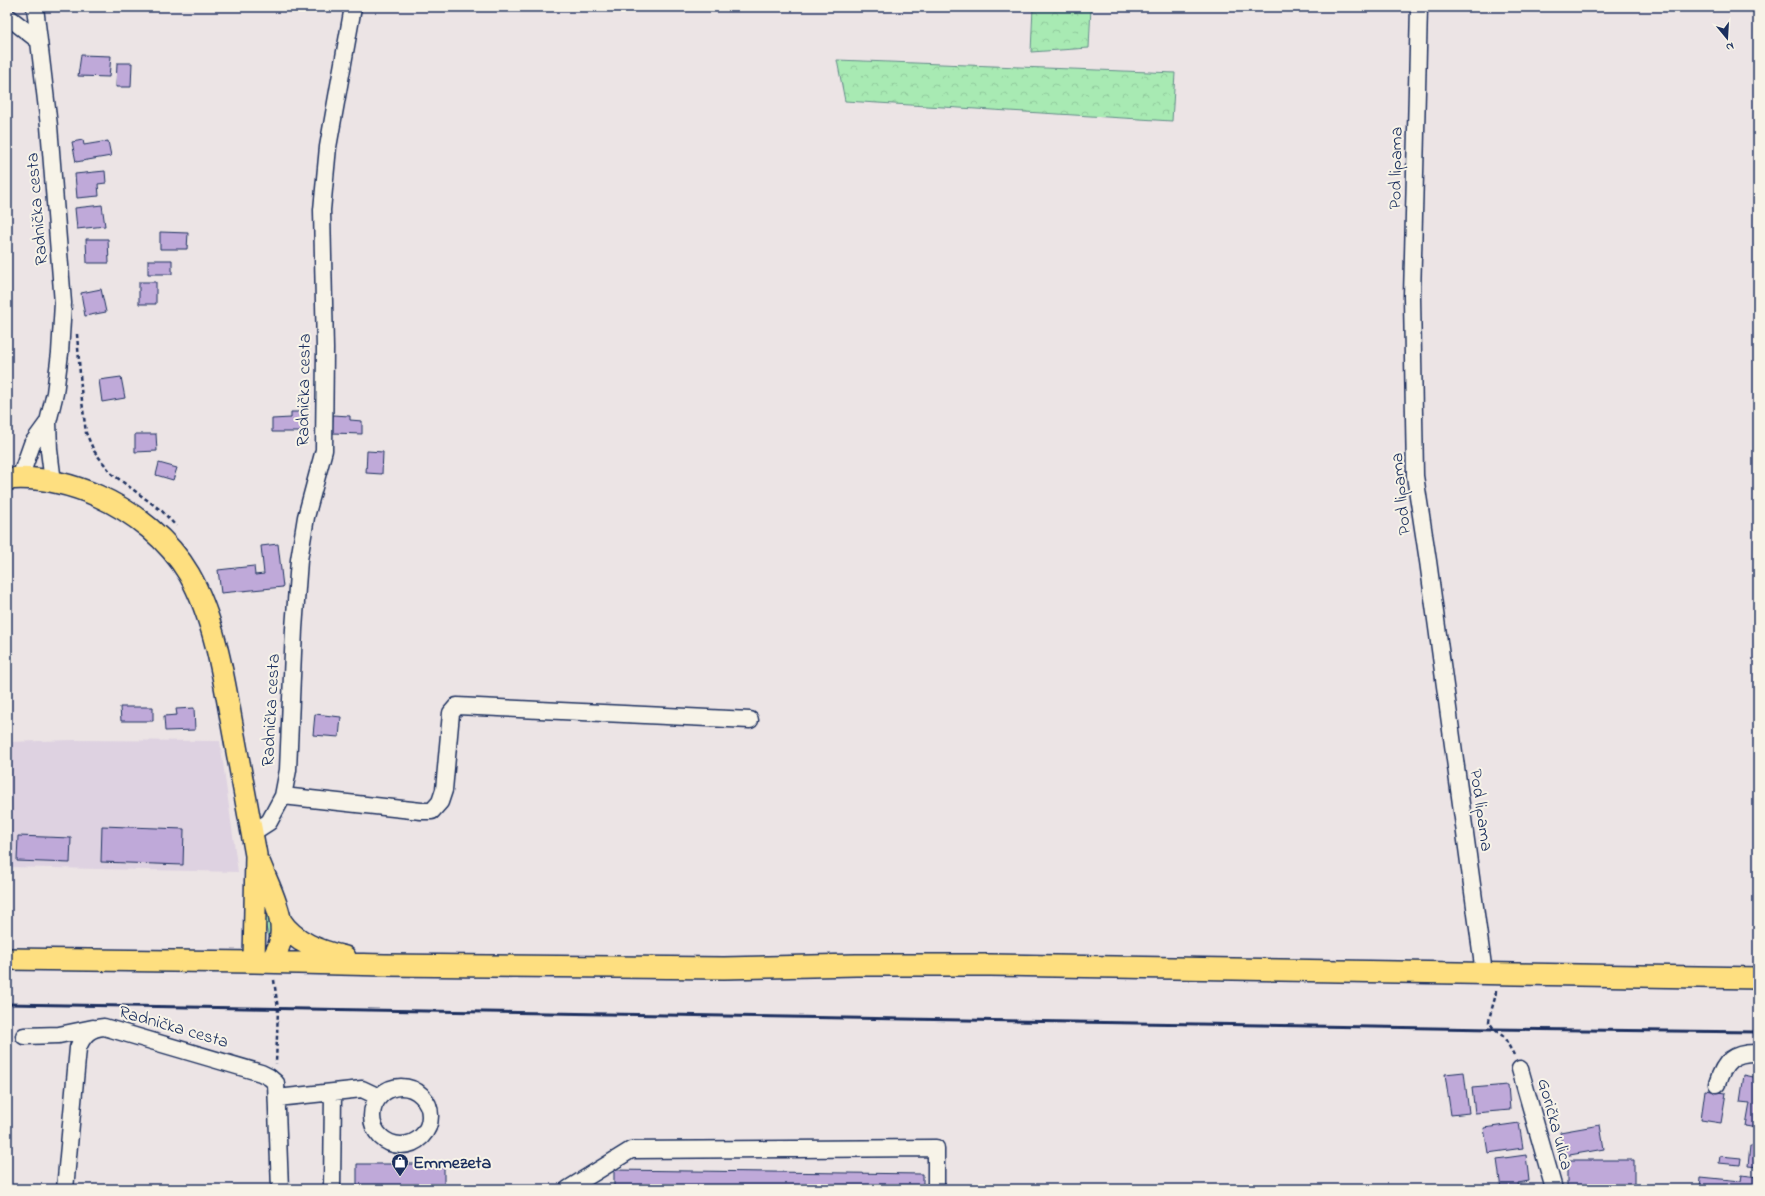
<svg xmlns="http://www.w3.org/2000/svg" width="1765" height="1196" viewBox="0 0 1765 1196" font-family="'Indie Flower',sans-serif">
<style>
.built{fill:#ded2e1}
.grass{fill:url(#grass-dots);stroke:#628c88}
.forest{fill:url(#forest-crowns);stroke:#628c88}
.building{fill:#bfa9d9;stroke:#1b2f5e}
.lines{fill:none;stroke-linecap:round;stroke-linejoin:round}
.minor-casing{stroke:#1b2f5e;stroke-width:19}
.major-casing{stroke:#1b2f5e;stroke-width:24}
.path{stroke:#1b2f5e;stroke-width:2.5;stroke-dasharray:4 3;stroke-linecap:butt}
.minor{stroke:#f7f3e8;stroke-width:16}
.major{stroke:#fedf80;stroke-width:21}
.rail{stroke:#1b2f5e;stroke-width:3}
.labels{text-anchor:middle;stroke-width:4;stroke-linejoin:round;paint-order:stroke}
.street-label{font-size:18px;fill:#1b2f5e;stroke:#f7f3e8}
.poi-label{font-size:18px;font-weight:bold;fill:#1b2f5e;stroke:#f7f3e8;text-anchor:start}
</style>
<defs>
<pattern id="grass-dots" width="8" height="8" patternUnits="userSpaceOnUse"><rect width="8" height="8" fill="#a8eab3"/><path d="M2 2h.1M6 6h.1" fill="none" stroke="#90c99c" stroke-width="1.8" stroke-linecap="round"/></pattern>
<pattern id="forest-crowns" width="20" height="18" patternUnits="userSpaceOnUse"><rect width="20" height="18" fill="#a8eab3"/><path d="M2 6a3 3 0 1 1 6 0M12 15a3 3 0 1 1 6 0" fill="none" stroke="#90c99c"/></pattern>
</defs>
<rect width="100%" height="100%" fill="#ece4e5"/>
<filter id="ink" filterUnits="userSpaceOnUse"><feTurbulence type="fractalNoise" baseFrequency=".025" numOctaves="2"/><feDisplacementMap in="SourceGraphic" scale="8" xChannelSelector="R" yChannelSelector="G"/><feConvolveMatrix kernelMatrix="1 2 1 2 8 2 1 2 1" color-interpolation-filters="sRGB"/></filter>
<g filter="url(#ink)">
<path class="built" d="M 74,740 L 220,741 L 238,872 L 7,867 L 7,742 Z"/>
<path class="grass" d="M 263,897 L 275,920 L 270,940 L 265,924 Z"/>
<path class="forest" d="M 1033,7 L 1091,7 L 1089,48 L 1031,52 Z
M 837,60 L 1175,73 L 1172,121 L 845,101 Z"/>
<path class="building" d="M 81,55 L 111,56 L 109,77 L 78,76 Z
M 117,63 L 132,63 L 131,87 L 116,87 Z
M 83,140 L 84,145 L 108,141 L 111,156 L 76,162 L 72,142 Z
M 105,171 L 106,183 L 98,184 L 99,196 L 77,198 L 75,174 Z
M 102,205 L 105,226 L 77,229 L 75,208 Z
M 160,232 L 188,233 L 187,249 L 160,249 Z
M 86,239 L 108,239 L 109,263 L 87,263 Z
M 148,260 L 172,260 L 172,274 L 148,274 Z
M 139,282 L 156,282 L 156,304 L 139,304 Z
M 101,289 L 106,312 L 85,316 L 81,293 Z
M 121,377 L 125,398 L 102,402 L 99,380 Z
M 291,412 L 302,412 L 302,432 L 272,432 L 272,419 L 291,418 Z
M 333,415 L 350,416 L 350,420 L 362,421 L 362,434 L 332,433 Z
M 135,434 L 156,434 L 157,451 L 135,452 Z
M 367,451 L 383,452 L 382,474 L 366,473 Z
M 159,463 L 177,468 L 173,480 L 156,475 Z
M 278,544 L 283,587 L 221,593 L 218,570 L 254,566 L 255,575 L 264,574 L 261,546 Z
M 120,707 L 153,707 L 153,721 L 121,721 Z
M 194,708 L 195,730 L 165,731 L 164,716 L 177,715 L 176,709 Z
M 315,714 L 341,717 L 339,737 L 313,735 Z
M 102,826 L 184,829 L 183,865 L 101,862 Z
M 18,836 L 71,838 L 70,863 L 17,861 Z
M 1464,1072 L 1469,1113 L 1451,1115 L 1445,1074 Z
M 1744,1075 L 1758,1078 L 1758,1128 L 1746,1126 L 1750,1103 L 1740,1102 Z
M 1508,1085 L 1510,1110 L 1475,1113 L 1472,1088 Z
M 1705,1090 L 1726,1093 L 1721,1123 L 1701,1120 Z
M 1519,1123 L 1523,1148 L 1488,1153 L 1484,1128 Z
M 1600,1125 L 1604,1149 L 1564,1156 L 1560,1132 Z
M 1750,1146 L 1758,1147 L 1758,1167 L 1748,1166 Z
M 1526,1155 L 1529,1181 L 1518,1183 L 1519,1189 L 1501,1189 L 1497,1159 Z
M 1720,1156 L 1741,1158 L 1740,1165 L 1719,1163 Z
M 1567,1160 L 1634,1160 L 1634,1189 L 1567,1189 Z
M 357,1164 L 444,1164 L 444,1189 L 357,1189 Z
M 614,1170 L 923,1174 L 923,1189 L 614,1189 Z
M 1742,1175 L 1758,1177 L 1758,1189 L 1700,1189 L 1701,1177 L 1741,1181 Z"/>
<g class="lines">
<g class="minor-casing">
<path id="minor" d="M 35,7 L 49,126 L 63,303 L 60,353 L 55,393 L 48,422 L 49,450 L 53,482
M 1419,7 L 1412,297 L 1415,476 L 1428,561 L 1484,973
M 7,16 L 39,41
M 20,478 L 32,444 L 48,422
M 283,796 L 421,811 L 432,811 L 440,802 L 444,790 L 451,713 L 457,706 L 750,720
M 252,833 L 269,822 L 283,796 L 288,770 L 294,629 L 299,560 L 306,517 L 324,450 L 325,349 L 322,210 L 328,147 L 353,7
M 24,1036 L 59,1035 L 93,1028
M 1520,1069 L 1554,1189
M 1717,1084 C 1724,1061 1733,1052 1758,1053
M372 1116a29 29 0 1 1 58 0a29 29 0 1 1-58 0Z
M 277,1098 L 362,1089 L 379,1097
M 65,1189 L 78,1048 C 83,1035 90,1028 104,1027 L 261,1073 L 269,1077 L 276,1083 L 280,1189
M 332,1189 L 333,1092
M 568,1189 L 631,1150 L 936,1148 L 936,1189"/>
</g>
<g class="major-casing">
<path id="major" d="M 7,479 C 38,476 70,484 98,496 C 134,512 169,540 189,574 C 213,616 223,673 231,719 C 238,757 245,795 252,833 L 256,855 L 254,962
M 260,864 C 272,895 296,934 269,962
M 280,920 C 295,943 320,951 345,957
M 7,959 L 254,962 L 385,965 L 724,968 L 856,965 L 990,965 L 1758,978"/>
</g>
<path class="path" d="M 77,334 L 82,401 L 86,433 L 94,451 L 112,474 L 162,511 L 176,526
M 274,980 L 278,1009 L 276,1064
M 1496,991 C 1495,1002 1490,1011 1489,1022 L 1494,1029 L 1504,1037 L 1514,1055"/>
<use href="#minor" class="minor"/>
<use href="#major" class="major"/>
<path class="rail" d="M 7,1004 L 1494,1029 L 1758,1032"/>
</g>
</g>
<defs>
<g id="shop-pin" transform="scale(0.9)"><path d="M0 17L-7.5 6A9.5 9.5 0 1 1 7.5 6Z" fill="#1b2f5e" stroke="#f7f3e8"/><path d="M-5-2.5h2.3a2.7 3.5 0 0 1 5.4 0H5L5.5 6h-11ZM-1.5-2.5h3a1.5 2.3 0 0 0-3 0Z" fill="#fff"/></g>
</defs>
<g fill-rule="evenodd">
<use href="#shop-pin" x="400" y="1162"/>
</g>
<g class="labels">
<g class="street-label">
<text transform="translate(1395 168) rotate(-89)" y="6">Pod lipama</text>
<text transform="translate(36 209) rotate(-95)" y="6">Radnička cesta</text>
<text transform="translate(303 390) rotate(-89)" y="6">Radnička cesta</text>
<text transform="translate(1400 494) rotate(-96)" y="6">Pod lipama</text>
<text transform="translate(270 710) rotate(-87)" y="6">Radnička cesta</text>
<text transform="translate(1482 810) rotate(82)" y="6">Pod lipama</text>
<text transform="translate(174 1026) rotate(16)" y="6">Radnička cesta</text>
<text transform="translate(1556 1124) rotate(75)" y="6">Gorička ulica</text>
</g>
<g class="poi-label">
<text x="413" y="1168">Emmezeta</text>
</g>
</g>
<rect width="1765" height="1196" fill="none" stroke="#f7f3e8" stroke-width="24"/>
<rect x="12" y="12" width="1741" height="1172" fill="none" stroke="#1b2f5e" stroke-width="1.5" filter="url(#ink)"/>
<g transform="translate(1727 38) rotate(162)" stroke="#f7f3e8" stroke-width="3" paint-order="stroke">
<path d="M0-3L7 15L0 10L-7 15Z" fill="#1b2f5e"/>
<text y="-6" font-size="11" font-weight="bold" text-anchor="middle" fill="#1b2f5e">N</text>
</g>
</svg>
